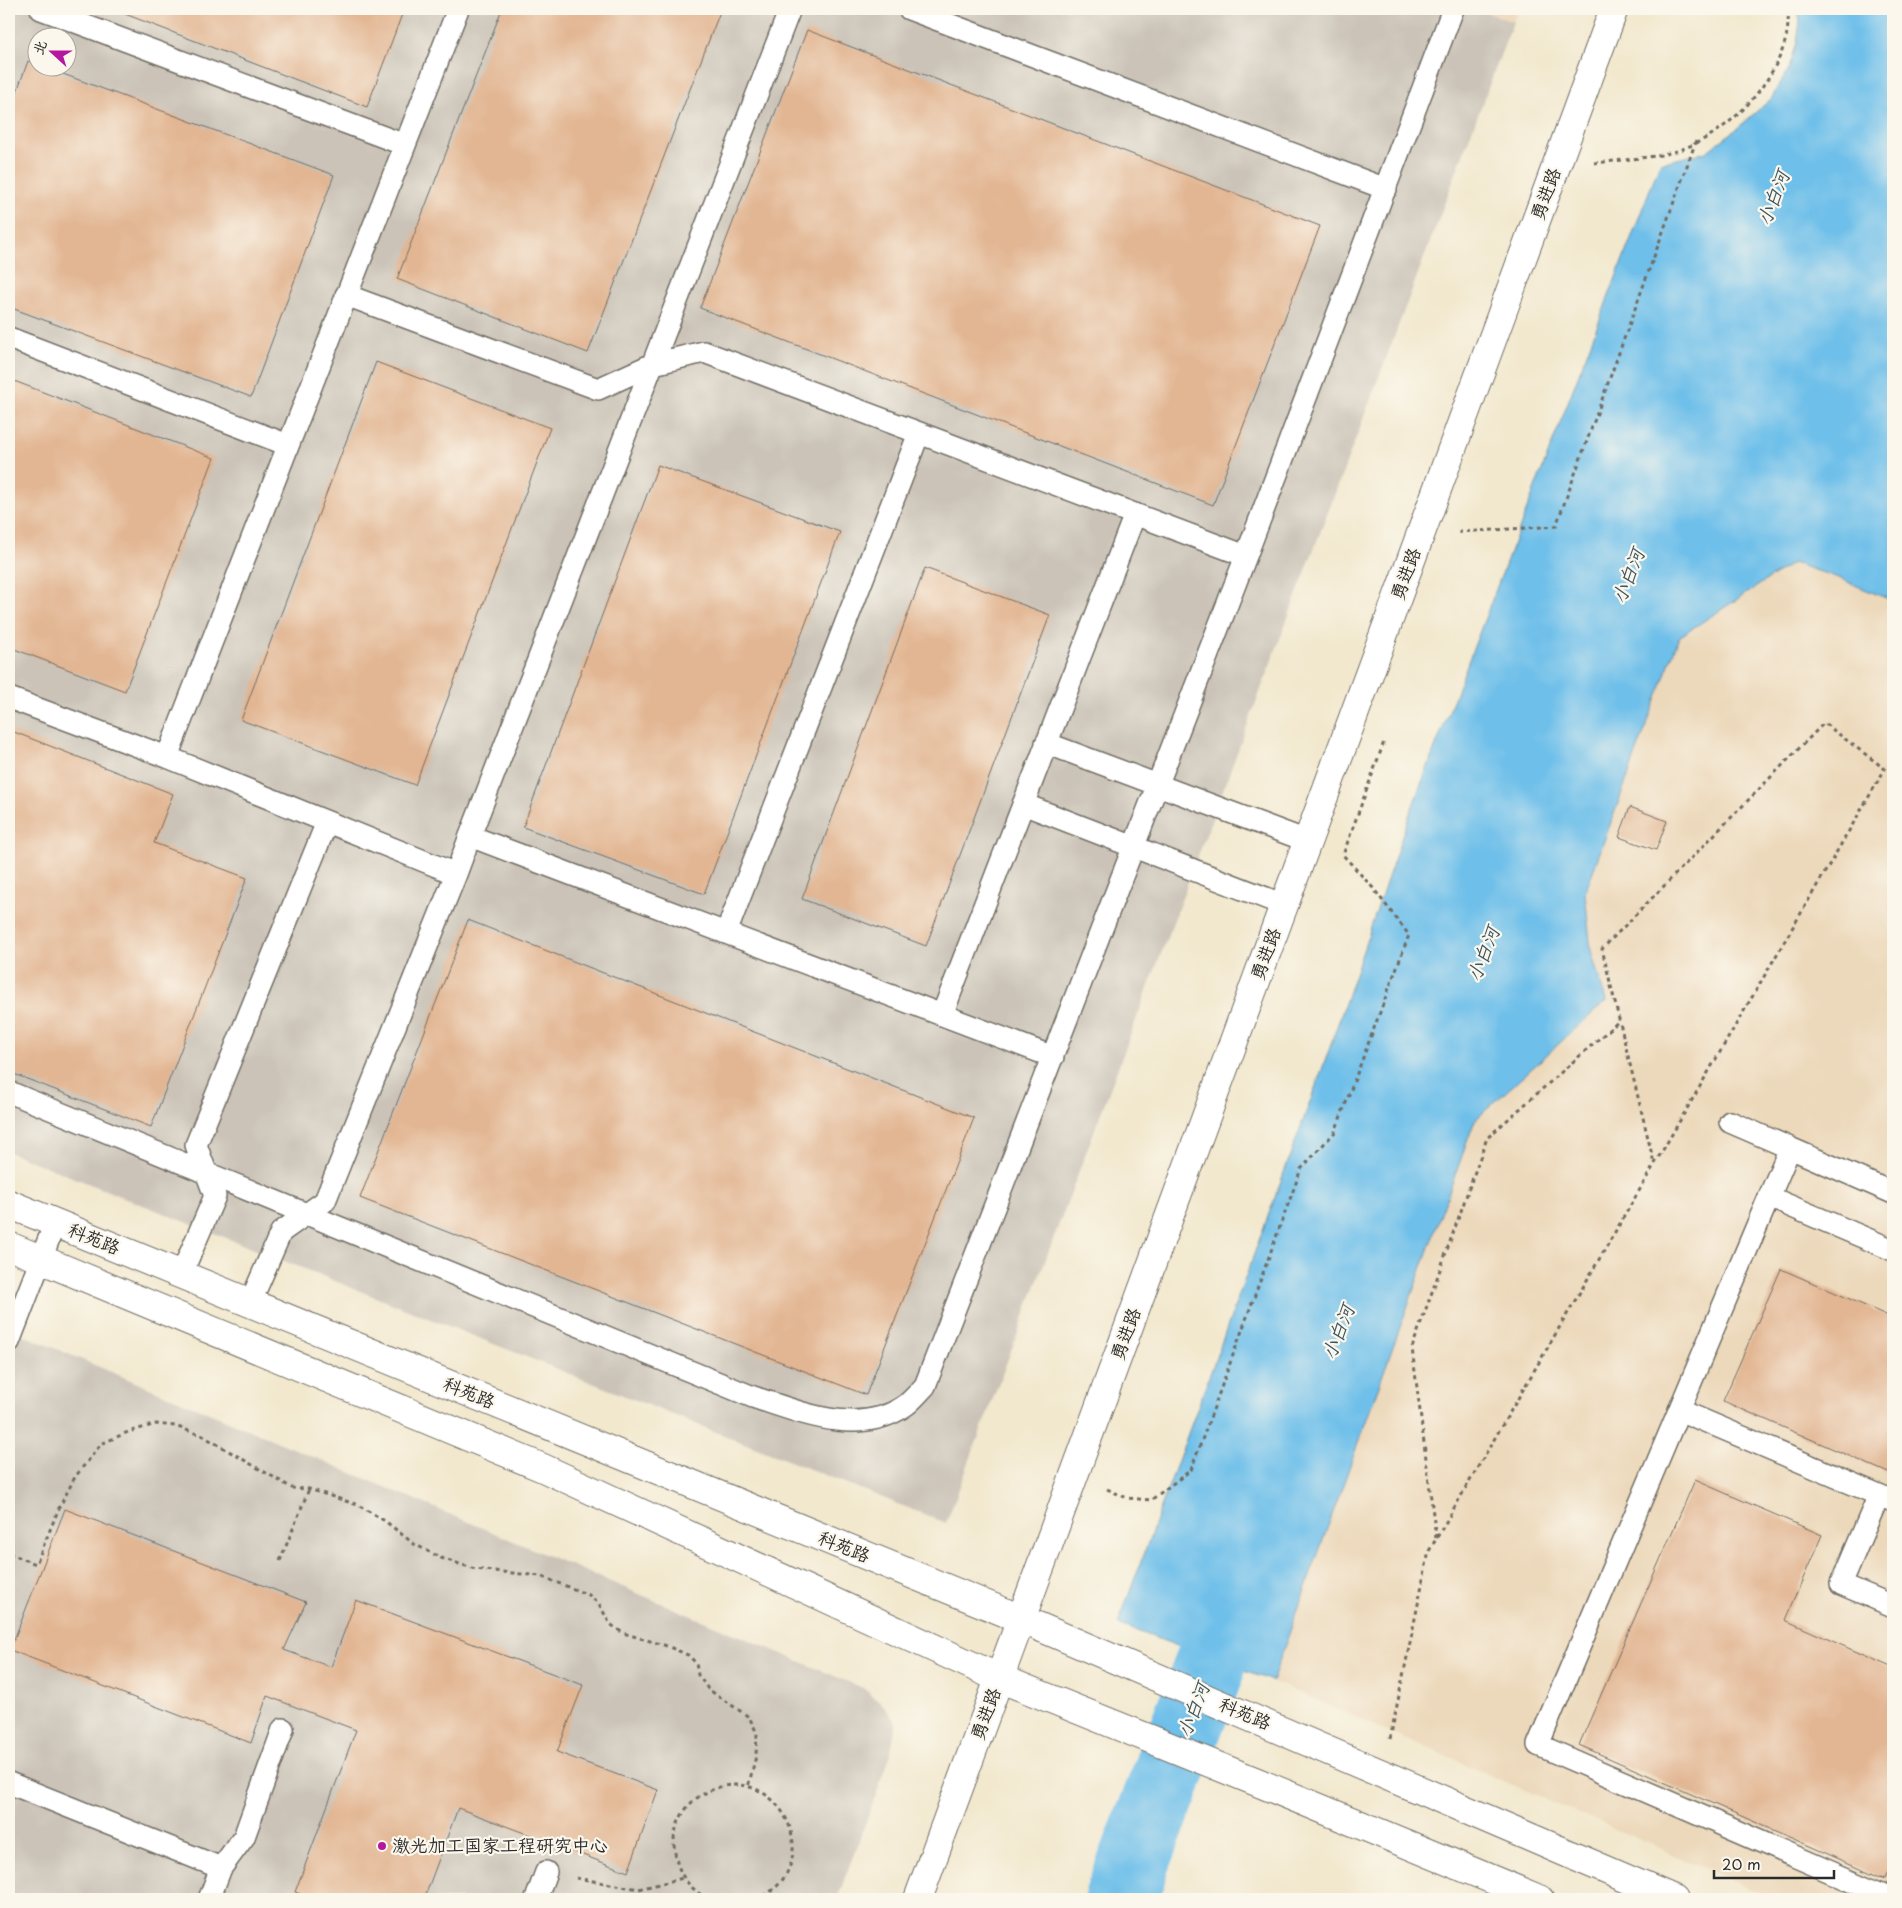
<svg xmlns="http://www.w3.org/2000/svg" width="1902" height="1908" viewBox="0 0 1902 1908" font-family="'Playpen Sans','LXGW WenKai TC',sans-serif">
<style>
.built{fill:#ecd8ba}
.industrial{fill:#cbc3b8;fill-rule:evenodd}
.water{fill:#6ebfea;stroke:#4c758a}
.lines{fill:none;stroke-linecap:round;stroke-linejoin:round}
.river{stroke:#6ebfea;stroke-width:72}
.building{fill:#e2b693}
.service-casing{stroke:#716d64;stroke-width:24}
.tertiary-casing{stroke:#716d64;stroke-width:30}
.path{stroke:#716d64;stroke-width:3;stroke-dasharray:4 4;stroke-linecap:butt}
.service{stroke:#fff;stroke-width:21}
.tertiary{stroke:#fff;stroke-width:28}
.poi-dot{fill:#b5179e;stroke:#fbf7ec;stroke-width:2}
.labels{text-anchor:middle;stroke-width:4.5;stroke-linejoin:round;paint-order:stroke}
.street-label{font-size:18px;fill:#2b2b2b;stroke:#fbf7ec}
.poi-label{font-size:18px;fill:#2b2b2b;stroke:#fbf7ec;text-anchor:start}
.water-label{font-size:19px;font-style:italic;fill:#3f5764;stroke:#fbf7ec}
</style>
<rect width="100%" height="100%" fill="#fbf7ec"/>
<filter id="ink" filterUnits="userSpaceOnUse"><feTurbulence type="fractalNoise" baseFrequency=".02" numOctaves="2"/><feDisplacementMap in="SourceGraphic" scale="10" xChannelSelector="R" yChannelSelector="G"/><feConvolveMatrix kernelMatrix="1 2 1 2 8 2 1 2 1" color-interpolation-filters="sRGB"/></filter>
<filter id="wash" filterUnits="userSpaceOnUse"><feTurbulence type="fractalNoise" baseFrequency=".0096" numOctaves="4" result="noise"/><feDisplacementMap in="SourceGraphic" scale="20" xChannelSelector="R" yChannelSelector="G"/><feGaussianBlur stdDeviation="1.12" result="paint"/><feColorMatrix in="noise" values="0 0 0 0 0 0 0 0 0 0 0 0 0 0 0 0 0 1.4 0 .05"/><feComposite in="paint" operator="in"/></filter>
<g filter="url(#wash)">
<rect width="100%" height="100%" fill="#f2e8ce"/>
<path class="built" d="M 1477,9 L 1518,9 L 1513,22 Z
M 1893,155 L 1893,1899 L 1777,1899 L 1272,1681 L 1475,1120 L 1605,1001 L 1591,951 L 1585,893 L 1679,637 Z"/>
<path class="industrial" d="M 9,9 L 1477,9 L 1513,22 L 946,1523 L 9,1152 ZM 38,38 L 68,38 L 68,68 L 38,68 Z
M 9,1329 L 863,1688 L 884,1706 L 896,1723 L 890,1757 L 837,1899 L 9,1899 Z"/>
<path class="water" d="M 1798,9 L 1893,9 L 1893,601 L 1833,576 L 1793,563 L 1679,637 L 1585,893 L 1591,951 L 1606,1001 L 1475,1120 L 1272,1681 L 1118,1624 L 1328,1053 L 1410,813 L 1660,163 L 1706,152 L 1733,132 L 1771,99 L 1789,69 L 1797,42 L 1800,21 Z"/>
<g class="lines">
<path class="river" d="M 1120,1899 L 1248,1566"/>
</g>
<g id="blocks">
<path class="building" d="M 112,9 L 404,9 L 367,107 Z
M 502,9 L 721,9 L 588,353 L 397,279 Z
M 807,30 L 1320,226 L 1213,505 L 700,308 Z
M 28,61 L 38,64 L 38,68 L 47,68 L 334,175 L 251,397 L 9,307 L 9,113 Z
M 376,362 L 550,428 L 415,785 L 241,720 Z
M 9,379 L 214,458 L 125,691 L 9,647 Z
M 658,465 L 840,532 L 704,894 L 523,827 Z
M 925,568 L 1050,615 L 926,946 L 802,899 Z
M 9,730 L 173,794 L 154,843 L 247,878 L 151,1127 L 9,1072 Z
M 1630,807 L 1667,821 L 1656,850 L 1619,837 Z
M 468,920 L 974,1118 L 866,1395 L 360,1198 Z
M 1781,1269 L 1893,1318 L 1893,1475 L 1723,1401 Z
M 1695,1480 L 1822,1535 L 1785,1620 L 1893,1668 L 1893,1861 L 1885,1879 L 1579,1745 Z
M 65,1509 L 306,1602 L 284,1650 L 331,1667 L 356,1600 L 583,1685 L 557,1752 L 658,1790 L 628,1872 L 458,1808 L 424,1899 L 314,1899 L 295,1892 L 356,1730 L 267,1696 L 251,1743 L 10,1650 Z"/>
</g>
</g>
<g filter="url(#ink)">
<use href="#blocks" fill-opacity="0" stroke="#716d64" stroke-width="1"/>
<g class="lines">
<g class="service-casing">
<path id="service" d="M 41,9 L 405,145
M 909,9 L 1386,189
M 9,338 L 288,445
M 1246,556 L 1453,9
M 9,698 L 167,757 L 456,874 L 470,836 L 1053,1057
M 1046,743 L 1307,841
M 167,757 L 458,9
M 1023,804 L 1284,905
M 470,836 L 790,9
M 726,933 L 919,433
M 942,1015 L 1135,514
M 9,1092 L 753,1397 C 800,1412 857,1437 903,1407 C 911,1402 918,1393 925,1386 L 1246,556 L 704,352 L 653,364 L 598,389 L 346,295
M 1730,1122 L 1790,1148
M 1769,1197 L 1790,1148 L 1893,1193
M 181,1275 L 215,1196 L 196,1145 L 327,822
M 250,1303 L 281,1232 L 325,1201 L 456,874
M 9,1342 L 55,1223
M 1679,1410 L 1893,1501
M 1879,1495 L 1841,1584 L 1893,1606
M 9,1783 L 221,1868
M 209,1899 L 221,1868 L 244,1837 L 283,1729
M 536,1899 L 546,1872
M 1893,1899 L 1538,1745 L 1769,1197 L 1893,1250"/>
</g>
<g class="tertiary-casing">
<path id="tertiary" d="M 9,1204 L 1021,1619 L 1674,1899
M 9,1246 L 543,1468 L 999,1678 L 1257,1782 L 1539,1899
M 918,1899 L 1614,9"/>
</g>
<path class="path" d="M 1594,163 C 1614,161 1635,159 1655,156 C 1701,149 1741,119 1766,81 C 1781,59 1790,36 1788,9
M 1460,534 L 1460,532 L 1556,526 L 1696,141
M 1107,1489 L 1127,1498 L 1151,1500 L 1191,1470 L 1301,1169 L 1335,1132 L 1409,935 L 1373,888 L 1343,855 L 1384,742
M 1436,1538 L 1412,1348 L 1487,1138 L 1619,1021
M 9,1553 L 36,1564 L 59,1508 L 75,1477 L 101,1444 L 128,1432 L 156,1424 L 175,1426 L 203,1436 L 292,1488 L 309,1489 L 358,1505 L 385,1521 L 414,1544 L 441,1558 L 475,1569 L 540,1576 L 589,1595 L 599,1604 L 610,1624 L 623,1633 L 667,1646 L 688,1655 L 696,1663 L 698,1675 L 708,1689 L 749,1717 L 757,1733 L 756,1756 L 748,1787
M 280,1561 L 309,1489
M 1390,1739 L 1429,1551 L 1885,769 L 1824,723 L 1602,949 L 1654,1163
M 576,1878 L 639,1889 L 683,1878
M 708,1899 C 685,1886 676,1870 674,1844 C 673,1828 684,1807 697,1798 C 772,1746 835,1863 758,1899"/>
<use href="#service" class="service"/>
<use href="#tertiary" class="tertiary"/>
</g>
</g>
<circle class="poi-dot" cx="382" cy="1846" r="5"/>
<g class="labels">
<g class="street-label">
<text transform="translate(1546 194) rotate(-70)" y="6">勇进路</text>
<text transform="translate(1406 574) rotate(-70)" y="6">勇进路</text>
<text transform="translate(1266 954) rotate(-70)" y="6">勇进路</text>
<text transform="translate(94 1239) rotate(22)" y="6">科苑路</text>
<text transform="translate(1126 1334) rotate(-70)" y="6">勇进路</text>
<text transform="translate(469 1393) rotate(22)" y="6">科苑路</text>
<text transform="translate(844 1547) rotate(22)" y="6">科苑路</text>
<text transform="translate(986 1714) rotate(-70)" y="6">勇进路</text>
<text transform="translate(1245 1714) rotate(23)" y="6">科苑路</text>
</g>
<g class="poi-label">
<text x="392" y="1852">激光加工国家工程研究中心</text>
</g>
<g class="water-label">
<text transform="translate(1773 198) rotate(-69)" y="7">小白河</text>
<text transform="translate(1628 576) rotate(-69)" y="7">小白河</text>
<text transform="translate(1483 954) rotate(-69)" y="7">小白河</text>
<text transform="translate(1338 1332) rotate(-69)" y="7">小白河</text>
<text transform="translate(1193 1710) rotate(-69)" y="7">小白河</text>
</g>
</g>
<rect width="1902" height="1908" fill="none" stroke="#fbf7ec" stroke-width="30"/>
<g transform="translate(52 52) rotate(291)"><circle r="24" fill="#fbf7ec" stroke="#a8a59f"/>
<path d="M0-4L9 19L0 12L-9 19Z" fill="#b5179e"/>
<text y="-8" font-size="14" font-weight="bold" text-anchor="middle" fill="#2b2b2b">北</text>
</g>
<path d="M1714 1870v8h120v-8" fill="none" stroke="#2b2b2b" stroke-width="2.5"/>
<text x="1722" y="1870" font-size="15" fill="#2b2b2b" stroke="#fbf7ec" stroke-width="4" paint-order="stroke">20 m</text>
</svg>
